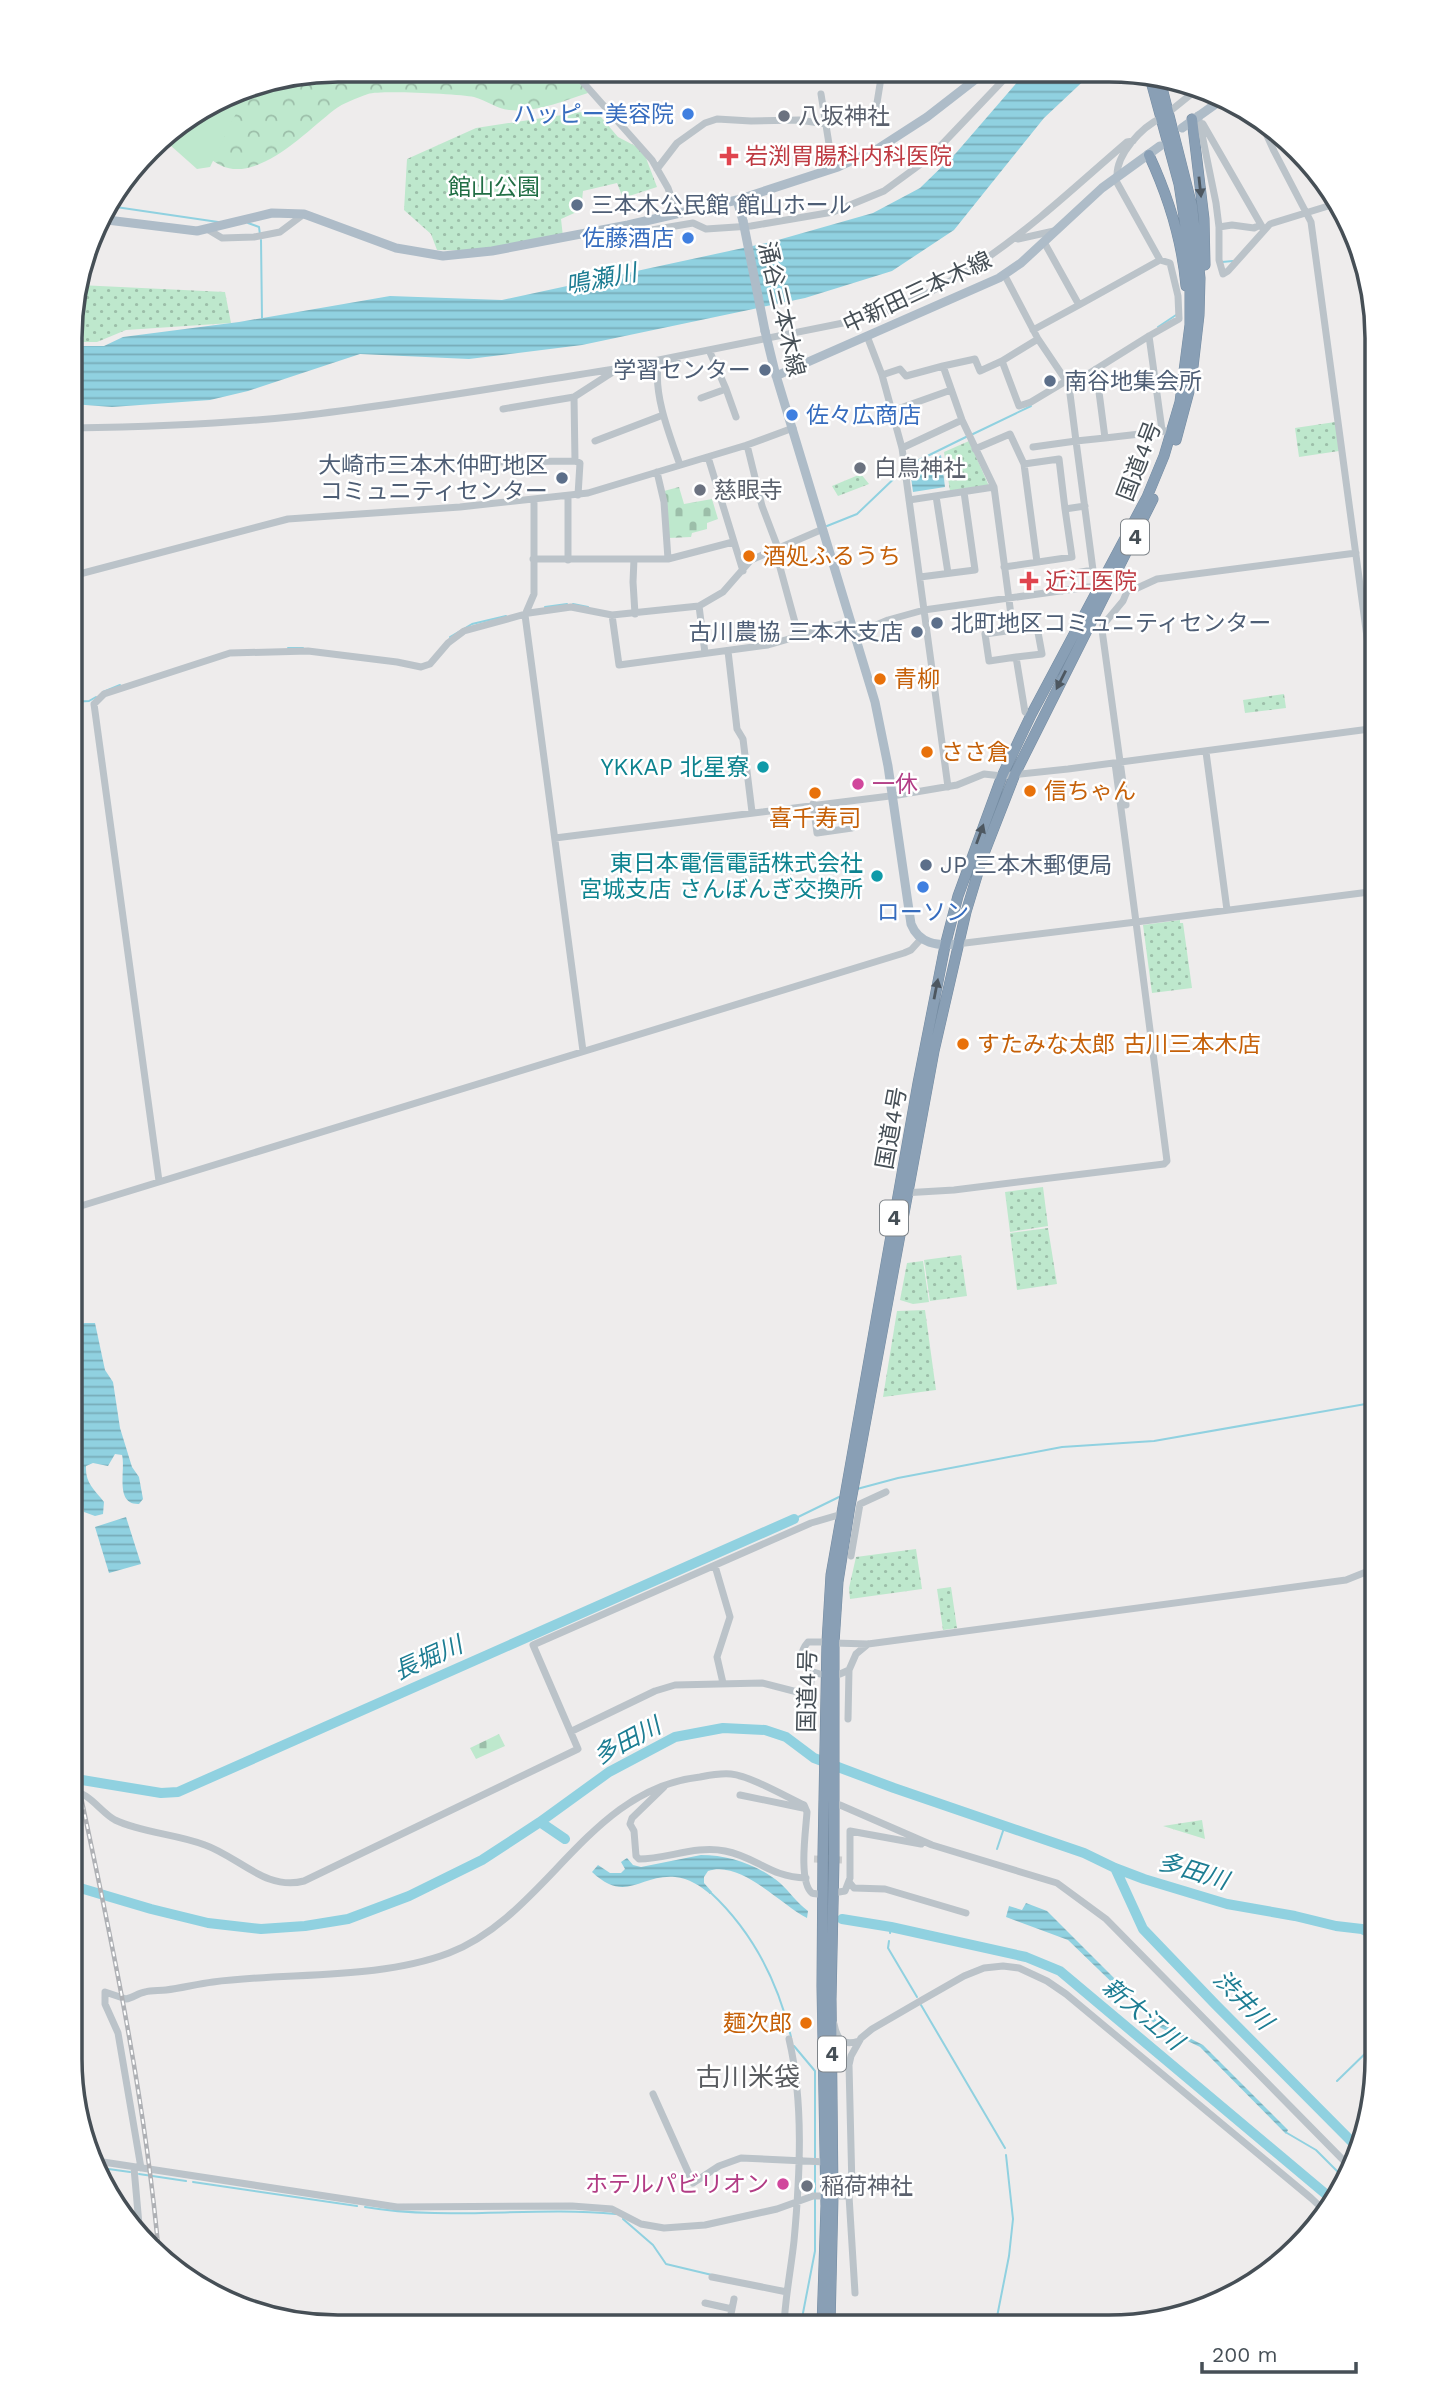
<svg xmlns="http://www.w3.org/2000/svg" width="1447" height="2397" viewBox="0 0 1447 2397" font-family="'Work Sans','Noto Sans JP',sans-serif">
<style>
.grass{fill:url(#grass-dots)}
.forest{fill:url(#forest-crowns)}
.cemetery{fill:url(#cemetery-stones)}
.pitch{fill:#bee8cd}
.water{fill:url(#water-rules)}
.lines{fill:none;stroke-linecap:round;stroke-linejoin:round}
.stream{stroke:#90d1e0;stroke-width:2}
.river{stroke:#90d1e0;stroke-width:10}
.minor-tunnel{stroke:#cccdce;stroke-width:7;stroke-dasharray:7 3.5;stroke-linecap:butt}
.highway-casing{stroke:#748ba1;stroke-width:11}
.minor{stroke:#bbc3c9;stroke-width:7}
.major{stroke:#aebcc8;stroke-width:9}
.highway{stroke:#899fb5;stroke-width:10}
.rail-casing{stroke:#afb1b5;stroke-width:4.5}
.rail{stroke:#fff;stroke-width:2;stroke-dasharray:5;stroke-linecap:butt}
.major-bridge{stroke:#aebcc8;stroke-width:9}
.oneway{fill:#4d5760}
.shop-dot{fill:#3f7fe0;stroke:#fff;stroke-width:2.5}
.worship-dot{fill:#6b7280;stroke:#fff;stroke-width:2.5}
.health-dot{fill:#e0444e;stroke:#fff;stroke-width:2.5}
.service-dot{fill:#5c6f8a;stroke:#fff;stroke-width:2.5}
.food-dot{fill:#e8710a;stroke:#fff;stroke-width:2.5}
.culture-dot{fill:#0f9aa8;stroke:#fff;stroke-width:2.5}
.hotel-dot{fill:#d1479c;stroke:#fff;stroke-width:2.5}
.labels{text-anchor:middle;stroke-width:5;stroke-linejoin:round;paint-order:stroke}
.shield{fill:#fff;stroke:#7e8489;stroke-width:2}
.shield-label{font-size:21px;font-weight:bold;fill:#464f56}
.shop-label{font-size:23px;fill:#366cbe;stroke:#fff;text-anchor:end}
.worship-label{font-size:23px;fill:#5b616d;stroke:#fff;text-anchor:start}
.health-label{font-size:23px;fill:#be3a42;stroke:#fff;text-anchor:start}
.park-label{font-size:23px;fill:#216e45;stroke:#fff}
.service-label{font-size:23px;fill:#4e5e75;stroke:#fff;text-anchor:start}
.street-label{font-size:23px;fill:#464f56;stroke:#fff}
.food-label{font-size:23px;fill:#c56008;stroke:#fff;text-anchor:start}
.culture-label{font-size:23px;fill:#0d838f;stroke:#fff;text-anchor:end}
.hotel-label{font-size:23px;fill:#b23c85;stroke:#fff;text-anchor:start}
.water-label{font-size:24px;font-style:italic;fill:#1d7d93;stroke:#fff}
.quarter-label{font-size:26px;fill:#595c60;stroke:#fff}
.rim{fill:none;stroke:#464f56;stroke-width:3.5}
</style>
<defs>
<pattern id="grass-dots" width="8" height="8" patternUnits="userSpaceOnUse" patternTransform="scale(1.75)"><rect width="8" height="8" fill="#bee8cd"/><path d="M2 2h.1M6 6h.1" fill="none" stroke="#9cbea9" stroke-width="1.8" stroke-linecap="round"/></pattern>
<pattern id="forest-crowns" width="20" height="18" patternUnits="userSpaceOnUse" patternTransform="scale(1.75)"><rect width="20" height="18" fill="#bee8cd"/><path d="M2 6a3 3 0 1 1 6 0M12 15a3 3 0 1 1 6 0" fill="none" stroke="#9cbea9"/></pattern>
<pattern id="cemetery-stones" width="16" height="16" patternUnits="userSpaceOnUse" patternTransform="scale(1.75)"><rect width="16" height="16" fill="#bee8cd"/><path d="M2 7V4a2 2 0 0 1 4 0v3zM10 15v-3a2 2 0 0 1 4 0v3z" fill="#9cbea9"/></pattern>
<pattern id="water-rules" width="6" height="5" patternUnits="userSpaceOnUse" patternTransform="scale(1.75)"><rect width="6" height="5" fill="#90d1e0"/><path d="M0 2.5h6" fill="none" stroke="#77acb8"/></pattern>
</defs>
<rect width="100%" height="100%" fill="#eeecec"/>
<path class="grass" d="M 595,110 L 618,137 L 643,150 L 657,187 L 623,198 L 617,183 L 583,191 L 581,210 L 561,219 L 563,237 L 490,251 L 437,250 L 431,234 L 404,210 L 407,159 L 476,128 Z
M 79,285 L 225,292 L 231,323 L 126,330 L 97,342 L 72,342 L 72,304 Z
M 1335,422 L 1339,451 L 1299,457 L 1295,428 Z
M 969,441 L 989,486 L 950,491 L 944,452 Z
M 861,474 L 869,484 L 838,496 L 832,486 Z
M 1284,694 L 1286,708 L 1245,713 L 1243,700 Z
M 1180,920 L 1180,923 L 1183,923 L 1192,988 L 1152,993 L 1143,925 Z
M 1043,1187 L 1048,1226 L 1010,1232 L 1005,1192 Z
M 1048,1228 L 1057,1284 L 1017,1290 L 1010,1233 Z
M 961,1255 L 967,1296 L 930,1301 L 924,1260 Z
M 923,1261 L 929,1302 L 913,1304 L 900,1300 L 907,1263 Z
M 925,1310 L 936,1390 L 883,1397 L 897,1311 Z
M 916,1549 L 922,1589 L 850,1599 L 849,1588 L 856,1557 Z
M 951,1587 L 957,1628 L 943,1630 L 937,1589 Z
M 1202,1820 L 1205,1839 L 1163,1826 Z"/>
<path class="forest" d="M 339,70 L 576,71 L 582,73 L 588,93 C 563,101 535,113 509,110 C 497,109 486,100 474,97 C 459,94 380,90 368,94 C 357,98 343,103 334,110 C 303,134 245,197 207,155 L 236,90 Z"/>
<path class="cemetery" d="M 679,487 L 684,504 L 712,499 L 718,519 L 707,523 L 707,529 L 692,533 L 691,537 L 668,538 L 664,491 Z
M 499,1734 L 505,1746 L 476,1759 L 470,1748 Z"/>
<path class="pitch" d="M 236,90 L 240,92 L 242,101 L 210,167 L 197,169 L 161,137 Z"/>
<path class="water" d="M 1026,72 L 1093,72 L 1044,118 L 954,230 L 892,271 L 805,298 L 582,345 L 469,359 L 360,354 L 248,391 L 210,400 L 112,407 L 72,404 L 72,346 L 104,346 L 123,337 L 239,322 L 390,296 L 502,300 L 771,242 L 873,213 L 920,188 L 956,153 Z
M 941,455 L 945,487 L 913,492 L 911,477 L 913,471 Z
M 85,1323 L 95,1323 L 105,1370 L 113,1382 L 120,1428 L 132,1467 L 139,1477 L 143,1499 L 139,1504 C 114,1505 126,1470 122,1455 L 115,1454 L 108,1466 L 93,1463 L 86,1466 C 85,1483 94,1489 104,1502 L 103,1514 L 95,1516 L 84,1512 L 80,1483 L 71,1467 L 71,1326 Z
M 126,1517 L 141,1564 L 109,1573 L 95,1527 Z
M 701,1855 C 729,1855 758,1865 780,1883 C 790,1892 797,1903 808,1911 L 807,1918 C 780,1904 741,1860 708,1871 L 704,1877 L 704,1883 L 712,1892 L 710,1894 C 700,1886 689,1878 675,1877 C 640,1874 626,1904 592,1872 L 598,1865 L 610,1873 L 621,1873 L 625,1869 L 621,1862 L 627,1858 L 633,1865 L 641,1867 Z
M 1026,1903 L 1047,1911 L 1158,2022 L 1203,2045 L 1288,2130 L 1286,2134 L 1200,2047 L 1157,2026 L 1068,1940 L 1006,1917 L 1009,1906 L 1022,1910 Z"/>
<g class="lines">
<path class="stream" d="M 109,206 L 218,222
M 248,223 L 259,227 L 260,235
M 261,240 L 262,318
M 1222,262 L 1233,261
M 1158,327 L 1176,315
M 973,434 L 1031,406
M 907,466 L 968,436
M 827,526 L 857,514 L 903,470
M 573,604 L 588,607
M 545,607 L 567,604
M 450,637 L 472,624 L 506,616
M 288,648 L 303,648
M 103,692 L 120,685
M 72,702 L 89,701 L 96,697
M 857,1489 L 898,1478 L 1062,1447 L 1154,1441 L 1377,1402
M 794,1519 L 839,1497
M 997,1849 L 1005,1825
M 710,1892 C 752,1931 778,1982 791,2037
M 890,1933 L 891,1927
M 889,1941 L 888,1948 L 917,1997
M 921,2005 L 1005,2148
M 794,2046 L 815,2071 L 815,2158
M 1337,2081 L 1376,2043
M 1287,2133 L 1316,2150 L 1346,2180
M 94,2167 L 130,2172
M 139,2174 L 186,2181
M 193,2182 L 357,2206
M 815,2193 L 815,2164
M 365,2207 C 447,2221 533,2206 616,2214
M 623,2219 L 653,2245 L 666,2264 L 712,2275
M 803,2326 L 803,2313 L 815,2251 L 815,2199
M 995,2327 L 1009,2256 L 1013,2219 L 1006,2155"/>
<path class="river" d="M 70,1778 L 161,1793 L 178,1792 L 794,1519
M 540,1822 L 565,1839
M 1115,1868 L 1143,1929 L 1215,2004 L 1359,2149
M 70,1885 L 151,1909 L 208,1923 L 261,1929 L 305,1926 L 348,1919 L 409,1896 L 482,1860 L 540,1822 L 609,1772 L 675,1737 L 723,1728 L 765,1730 L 786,1737 L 814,1758 L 894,1788 L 1084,1853 L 1115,1868 L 1144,1879 L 1227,1904 L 1295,1916 L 1336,1926 L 1362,1929 L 1376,1936
M 842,1919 L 891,1927 L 1026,1957 L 1060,1971 L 1334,2201"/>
<path class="minor-tunnel" d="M 814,1859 L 843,1860"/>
<g class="highway-casing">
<path id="highway" d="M 1159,76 L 1192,206 L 1200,278 L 1199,315 L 1191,384 L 1176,440
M 1192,119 L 1204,219 L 1205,265
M 1149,155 C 1168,196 1182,240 1186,286
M 822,2326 L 826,2206 L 822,1986 L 823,1852 L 827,1642 L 831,1575 L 918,1083 L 945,946 L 958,896 L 1002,776 L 1031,715 L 1147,497 L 1164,456 L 1180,402 L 1190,325 L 1190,256 L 1179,184 L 1149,74
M 830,2326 L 833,2196 L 831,1999 L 834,1859 L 834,1643 L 838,1582 L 850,1506 L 934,1051 L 966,912 L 983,856 L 1015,774 L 1153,499"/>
</g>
<path class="minor" d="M 573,71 L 652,160 L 668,188 L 677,214
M 962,72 L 969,85
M 821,94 L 833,169
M 1169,112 L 1200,87
M 1198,115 L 1216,203 L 1219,227 L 1219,260 L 1223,274 L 1228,271 L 1270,224 L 1338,203
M 1259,118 L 1274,151 L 1311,222 L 1377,711
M 1203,124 L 1264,230
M 657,169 L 677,143 L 705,123 L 717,119 L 751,121 L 799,120 L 826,124 L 876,109 L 882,72
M 1117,177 C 1116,154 1142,127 1161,118
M 1115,179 L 1160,260
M 1219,227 L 1232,225 L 1254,228 L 1260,225
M 207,229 L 222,238 L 254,237 L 280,232 L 304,214
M 608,232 L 634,233 L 693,223 L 706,229 L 751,226 L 833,212 L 884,191 L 929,158 L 1011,72
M 1018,239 L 1054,231
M 1044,242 L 1079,305 L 1160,260 L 1170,263 L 1178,296 L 1179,319 L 1149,336 L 1069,386 L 1076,441 L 1105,438 L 1096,369
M 1004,274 L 1038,339 L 1067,382
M 1033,330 L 1079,305
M 867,336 L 882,375 L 902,448 L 948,787
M 1149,336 L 1162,430
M 709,350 L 726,389 L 736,417
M 677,361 L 658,366 C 654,397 670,436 680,465
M 1002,361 L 1038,339
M 882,375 L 900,369 L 906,376 L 943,366
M 701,398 L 726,389
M 503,409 L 574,397
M 892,411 L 951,390
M 72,428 C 148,427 225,424 300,416 C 406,404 510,385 615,369
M 1105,438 L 1166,431
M 595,441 L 663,415
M 747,445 L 762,506 L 778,548
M 1033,447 L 1076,441 L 1093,570 L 1064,575 L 1060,582 L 1062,591
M 902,448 L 962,420
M 975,449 L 1010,434 L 1024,464 L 1059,459 L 1065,509 L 1085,506
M 708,457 L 743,571
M 497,462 L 575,461
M 1024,464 L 1037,562
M 657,472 L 664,502 L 668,559
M 578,495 L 580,463 L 575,461 L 574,397 L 619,368 L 868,318 C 978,281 1042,215 1127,142 L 1133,141
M 568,496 L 568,560
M 936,496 L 948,573
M 534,500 L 534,594 L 525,615 L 583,1051
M 909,500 L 994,487
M 775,549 L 799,637
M 533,559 L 668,559 L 733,542
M 634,559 L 633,582 L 635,614
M 1004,567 L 1072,557 L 1065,509
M 72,576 L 288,519 L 460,507 L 588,493 L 747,445 L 793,428
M 920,577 L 975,570 L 964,492
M 699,606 L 705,653
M 612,615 L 619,665 L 768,645 L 851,621
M 1013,630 L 994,487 L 962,420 L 943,366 L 975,359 L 980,371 L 1002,361 L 1019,406 L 1031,402 L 1066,381
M 855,634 L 888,620 L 924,610 L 1088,587 L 1110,586 L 1133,590 L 1157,579 L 1356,553
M 728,651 L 737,729 L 743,739 L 752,812
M 1016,657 L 989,661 L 985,634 L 1037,627 L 1042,654 L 1016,657 L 1025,712 L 1031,715
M 1206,752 L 1227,910
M 1115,763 L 1136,922 L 1377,891
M 813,804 L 817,833 L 852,828
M 1126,805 L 1102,630 L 1103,625 L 1123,601 L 1128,589
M 555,838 L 898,795 L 957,785 L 984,774 L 1002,776 L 1068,769 L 1377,728
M 159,1181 L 94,704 L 104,694 L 230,653 L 308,651 L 397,662 L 421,667 L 430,664 L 448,643 L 464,631 L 529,613 L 571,607 L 612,615 L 699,606 L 723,592 L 751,560 L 823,529
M 903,1193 L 954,1190 L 1164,1164 L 1167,1161 L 1136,922 L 957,944
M 71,1209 L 904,953 L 911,950 L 921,939
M 851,1556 L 860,1504 L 886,1492
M 715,1566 L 730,1617 L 717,1657 L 723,1683
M 834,1643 L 868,1644 L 1346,1580 L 1366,1572 L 1377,1565
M 820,1674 L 807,1670 C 800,1661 800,1651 808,1642 L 827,1642
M 840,1674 L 849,1670 L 856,1654 L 868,1644
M 848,1719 L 849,1670
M 572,1731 L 655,1691 L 675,1685 L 762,1683 L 805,1694 L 810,1690 L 812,1672
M 664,1787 L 632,1818 L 630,1824 L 634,1831 L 636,1856 L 639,1859 C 667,1859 696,1845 725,1851 C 757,1857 769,1877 806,1878
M 70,1791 C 89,1791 100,1812 115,1820 C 143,1833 176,1834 205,1845 C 239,1857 266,1891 304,1881 L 578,1749 L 533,1645 L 811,1523 L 842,1514
M 740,1795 L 803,1808
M 840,1805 L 932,1845 L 1057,1883 L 1106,1919 L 1352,2169
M 849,1882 L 854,1888 L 885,1889 L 966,1913
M 833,1893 L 845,1891 L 850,1878 L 850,1831 L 921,1844
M 834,2024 C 837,2040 843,2046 859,2041
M 653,2094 L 693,2183 L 719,2166 L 741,2158 L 826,2162
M 90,2160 L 397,2207 L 572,2206 L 612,2209 L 641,2224 L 664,2228 L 705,2225 L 777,2209 L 813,2196 L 849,2196 L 852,2188 L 849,2065 L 851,2056 L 861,2038 L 872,2029 L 922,2000 L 964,1976 L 984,1968 L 1003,1966 L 1019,1968 L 1047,1981 L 1066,1994 L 1311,2198 L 1327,2213
M 134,2168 L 140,2236
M 141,2168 L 118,2033 L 105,2004 L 105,1992 L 126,1999 C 133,1998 138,1993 145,1992 C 152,1990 159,1991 166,1990 C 182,1988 197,1984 213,1982 C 288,1972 378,1980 449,1953 C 547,1915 588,1789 700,1777 C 710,1775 721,1773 731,1774 C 750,1776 785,1796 804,1805 L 807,1812 C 806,1829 798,1882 812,1893 C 814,1894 821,1894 823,1895
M 849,2196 L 855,2293
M 712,2277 L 787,2292
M 705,2303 L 732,2309
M 729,2324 L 734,2299
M 729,2326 L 740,2326
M 784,2326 C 785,2298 791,2269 794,2241 C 800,2175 804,2103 789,2039"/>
<path class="major" d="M 1182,128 L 1224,98
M 737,200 L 743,221
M 99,219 L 197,231 L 272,213 L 304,214 L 396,248 L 443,256 L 492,251 L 628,225 L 737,200 L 838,167 L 879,148 L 927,117 L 985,72
M 765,331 L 775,372 L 875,702 L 888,766 L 911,924 C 919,944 937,946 957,944
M 776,376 L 999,278 L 1021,263 L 1102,188 L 1160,146"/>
<use href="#highway" class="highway"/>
<g class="rail-casing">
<path id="rail" d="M 70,1746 C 106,1914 144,2084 159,2256"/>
</g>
<use href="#rail" class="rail"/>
<path class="major-bridge" d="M 743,221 L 765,331"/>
</g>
<defs><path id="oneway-solid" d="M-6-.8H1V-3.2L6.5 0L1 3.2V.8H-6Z" transform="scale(1.75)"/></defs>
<g class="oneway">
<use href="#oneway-solid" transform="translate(1200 187) rotate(84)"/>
<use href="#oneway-solid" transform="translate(1061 680) rotate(117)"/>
<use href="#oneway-solid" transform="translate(980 834) rotate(-70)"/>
<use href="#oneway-solid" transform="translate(936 989) rotate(-79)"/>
</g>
<g class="shop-dot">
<circle cx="688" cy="114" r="7"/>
<circle cx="688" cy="238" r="7"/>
<circle cx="792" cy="415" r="7"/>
<circle cx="923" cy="887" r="7"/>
</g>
<g class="worship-dot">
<circle cx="784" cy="116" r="7"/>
<circle cx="860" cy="468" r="7"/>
<circle cx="700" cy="490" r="7"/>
<circle cx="807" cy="2186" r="7"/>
</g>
<g class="health-dot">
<path d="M725.5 145.5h7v7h7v7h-7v7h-7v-7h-7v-7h7z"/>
<path d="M1025.5 570.5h7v7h7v7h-7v7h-7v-7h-7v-7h7z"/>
</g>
<g class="service-dot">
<circle cx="577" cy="205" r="7"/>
<circle cx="765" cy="370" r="7"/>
<circle cx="1050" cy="381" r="7"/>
<circle cx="562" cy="478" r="7"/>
<circle cx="937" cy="623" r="7"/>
<circle cx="917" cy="632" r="7"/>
<circle cx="926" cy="865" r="7"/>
</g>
<g class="food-dot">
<circle cx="749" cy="556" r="7"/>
<circle cx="880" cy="679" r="7"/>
<circle cx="927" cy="752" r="7"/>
<circle cx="1030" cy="791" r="7"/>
<circle cx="815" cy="793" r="7"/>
<circle cx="963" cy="1044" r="7"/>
<circle cx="806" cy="2023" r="7"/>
</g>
<g class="culture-dot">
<circle cx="763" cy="767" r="7"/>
<circle cx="877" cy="876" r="7"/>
</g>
<g class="hotel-dot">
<circle cx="858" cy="784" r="7"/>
<circle cx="783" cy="2184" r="7"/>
</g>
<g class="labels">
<g class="shield">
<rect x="1121" y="519.5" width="28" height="35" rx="5"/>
<rect x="880" y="1200.5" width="28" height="35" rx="5"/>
<rect x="818" y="2036.5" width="28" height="35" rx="5"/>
</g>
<g class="shield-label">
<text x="1135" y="544">4</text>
<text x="894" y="1225">4</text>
<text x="832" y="2061">4</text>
</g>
<g class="shop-label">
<text x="674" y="122">ハッピー美容院</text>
<text x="674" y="246">佐藤酒店</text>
<text x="806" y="423" text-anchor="start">佐々広商店</text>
<text x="923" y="920" text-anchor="middle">ローソン</text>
</g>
<g class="worship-label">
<text x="798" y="124">八坂神社</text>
<text x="874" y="476">白鳥神社</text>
<text x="714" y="498">慈眼寺</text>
<text x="821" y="2194">稲荷神社</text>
</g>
<g class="health-label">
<text x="745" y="164">岩渕胃腸科内科医院</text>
<text x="1045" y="589">近江医院</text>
</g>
<g class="park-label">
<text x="494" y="195">館山公園</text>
</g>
<g class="service-label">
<text x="591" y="213">三本木公民館 館山ホール</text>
<text x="751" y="378" text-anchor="end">学習センター</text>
<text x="1064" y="389">南谷地集会所</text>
<text x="548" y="473" text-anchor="end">大崎市三本木仲町地区<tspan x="548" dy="26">コミュニティセンター</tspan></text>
<text x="951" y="631">北町地区コミュニティセンター</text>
<text x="903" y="640" text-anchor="end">古川農協 三本木支店</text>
<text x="940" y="873">JP 三本木郵便局</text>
</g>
<g class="street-label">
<text transform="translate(917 292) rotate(-25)" y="8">中新田三本木線</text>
<text transform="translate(782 309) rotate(77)" y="8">涌谷三本木線</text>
<text transform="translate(1139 461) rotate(-69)" y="8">国道4号</text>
<text transform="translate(891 1128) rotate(-80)" y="8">国道4号</text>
<text transform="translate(807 1691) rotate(-89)" y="8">国道4号</text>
</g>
<g class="food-label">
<text x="763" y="564">酒処ふるうち</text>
<text x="894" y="687">青柳</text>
<text x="941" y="760">ささ倉</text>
<text x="1044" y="799">信ちゃん</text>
<text x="815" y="826" text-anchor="middle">喜千寿司</text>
<text x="977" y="1052">すたみな太郎 古川三本木店</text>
<text x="792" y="2031" text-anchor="end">麺次郎</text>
</g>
<g class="culture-label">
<text x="749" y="775">YKKAP 北星寮</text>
<text x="863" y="871">東日本電信電話株式会社<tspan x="863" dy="26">宮城支店 さんぼんぎ交換所</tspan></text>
</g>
<g class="hotel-label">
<text x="872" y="792">一休</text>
<text x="769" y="2192" text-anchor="end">ホテルパビリオン</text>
</g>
<g class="water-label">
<text transform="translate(601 279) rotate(-11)" y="8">鳴瀬川</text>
<text transform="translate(428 1658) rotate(-24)" y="8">長堀川</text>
<text transform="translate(627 1741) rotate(-28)" y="8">多田川</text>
<text transform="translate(1193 1871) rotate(17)" y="8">多田川</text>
<text transform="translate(1243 2000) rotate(45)" y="8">渋井川</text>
<text transform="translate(1143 2014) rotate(40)" y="8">新大江川</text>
</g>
<g class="quarter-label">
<text x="748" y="2086">古川米袋</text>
</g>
</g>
<path d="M0 0H1447V2397H0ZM338 82H1109A256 256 0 0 1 1365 338V2059A256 256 0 0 1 1109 2315H338A256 256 0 0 1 82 2059V338A256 256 0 0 1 338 82Z" fill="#fff" fill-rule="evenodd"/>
<path class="rim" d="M338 82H1109A256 256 0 0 1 1365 338V2059A256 256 0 0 1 1109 2315H338A256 256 0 0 1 82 2059V338A256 256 0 0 1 338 82Z"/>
<path d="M1202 2362v10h154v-10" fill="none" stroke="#464f56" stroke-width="3.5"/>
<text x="1212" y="2362" font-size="21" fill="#464f56" stroke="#ffffff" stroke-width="5" paint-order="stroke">200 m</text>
</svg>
